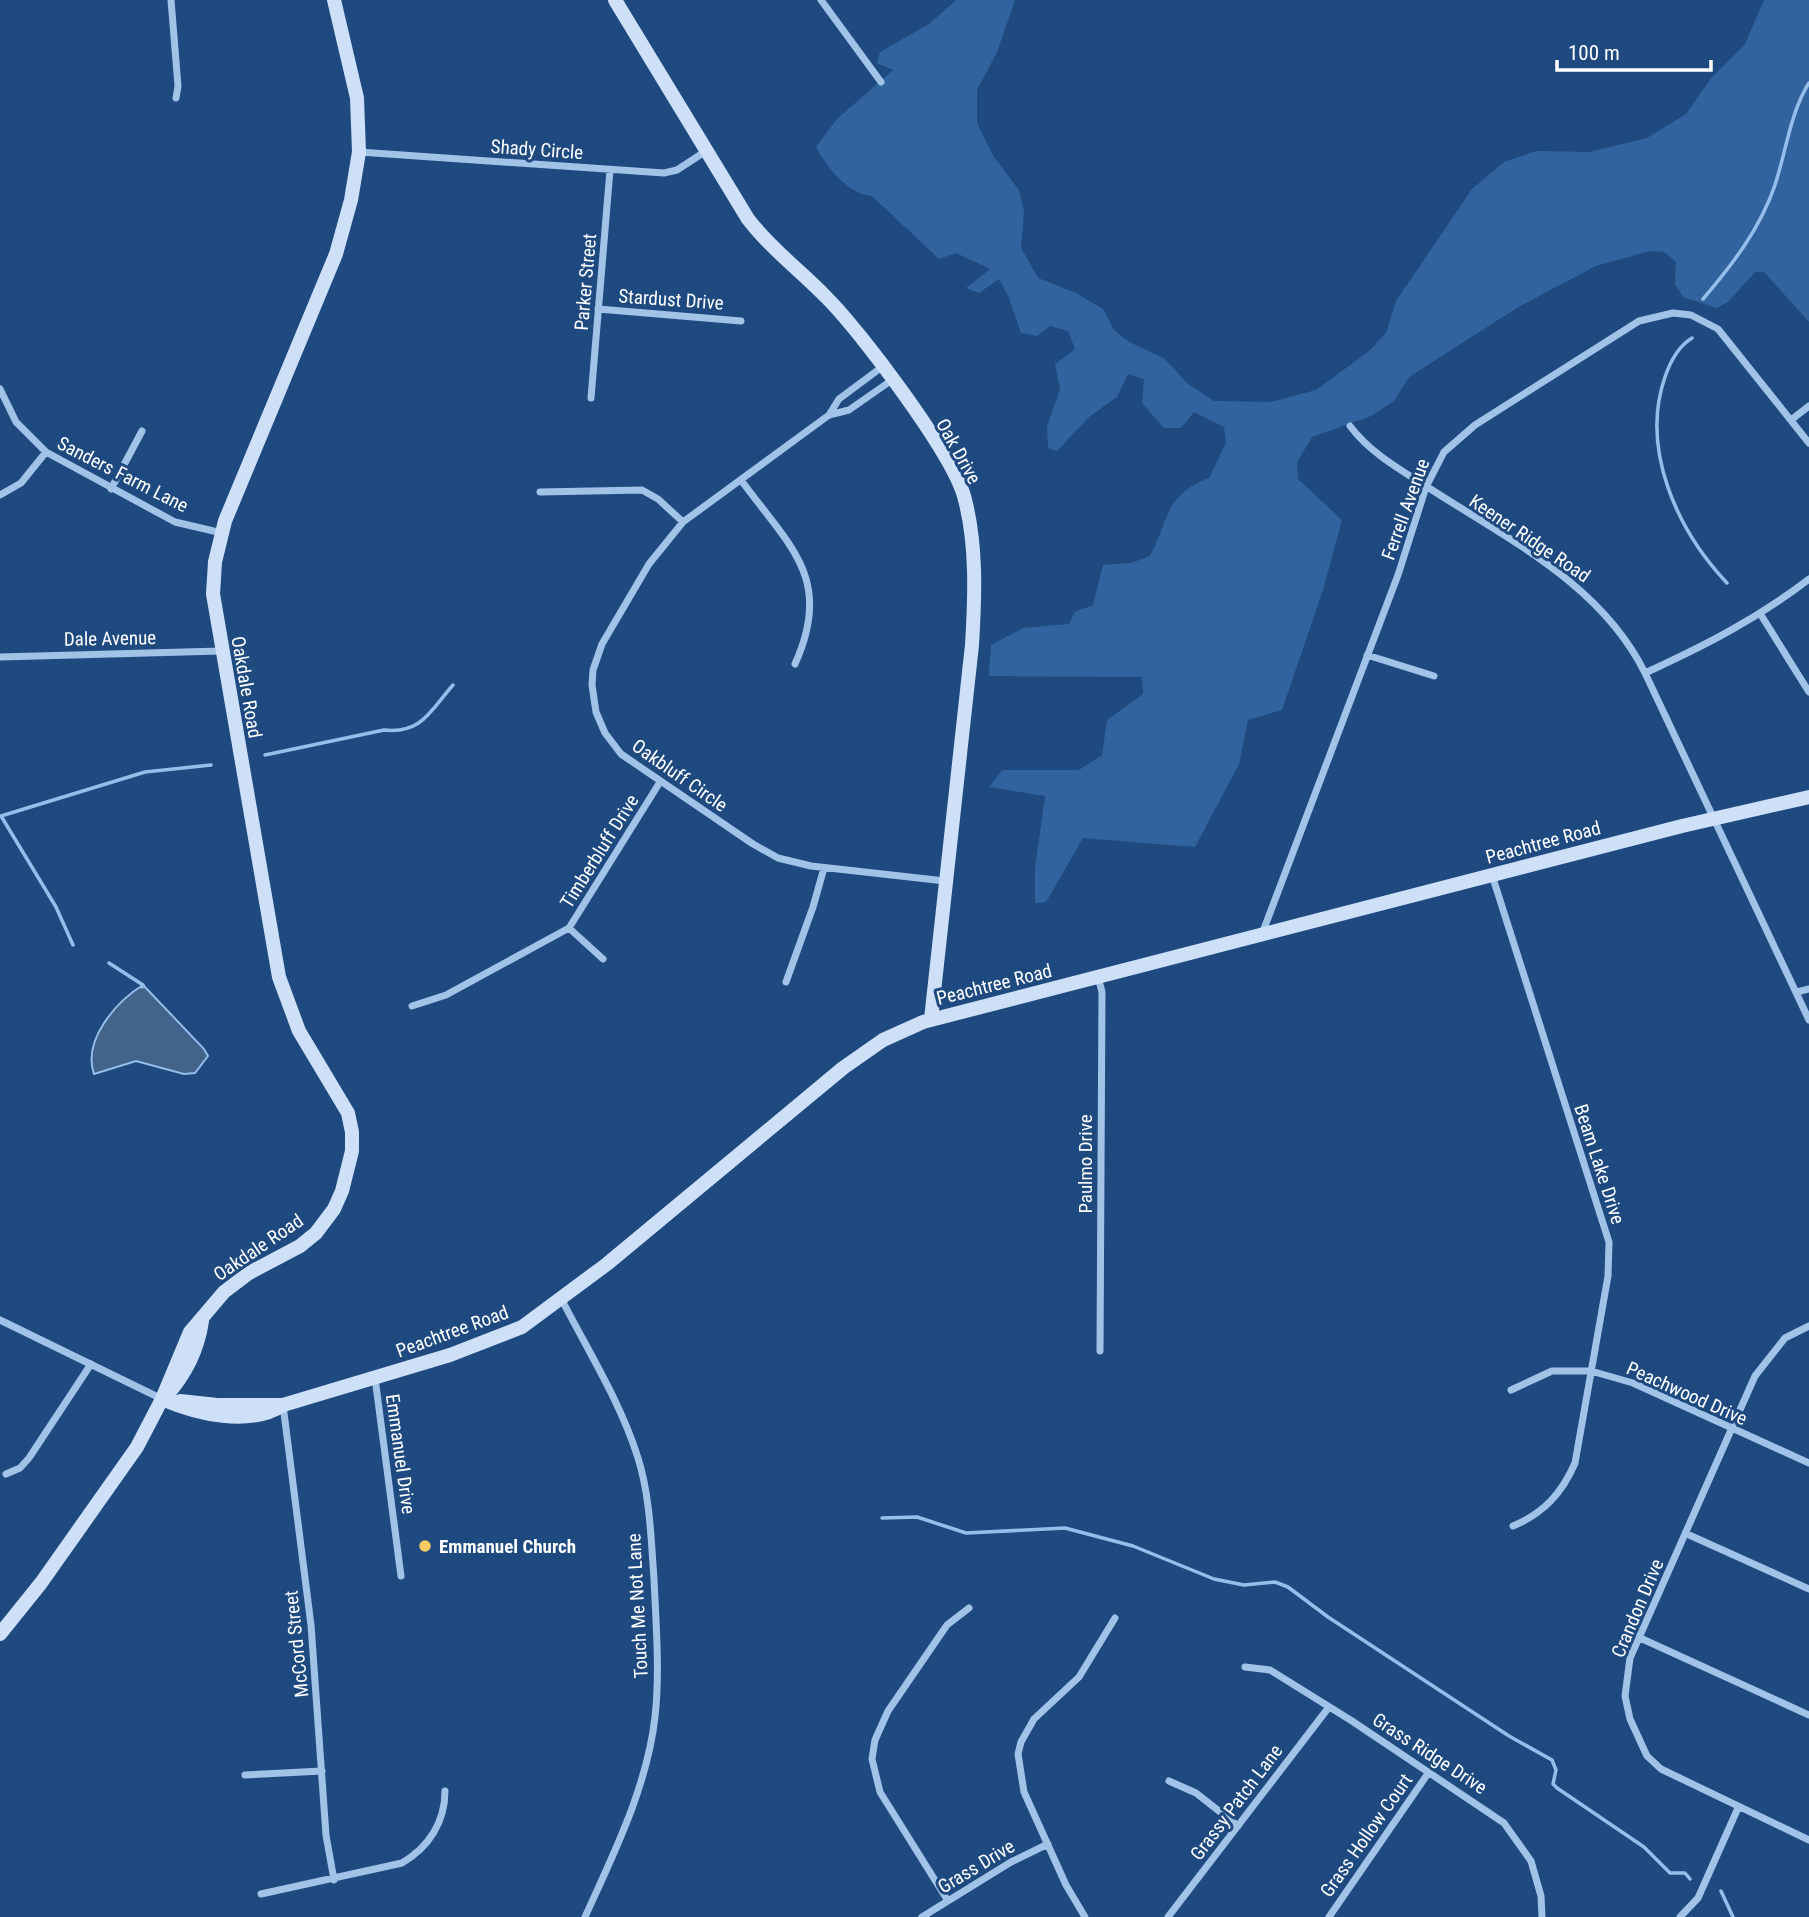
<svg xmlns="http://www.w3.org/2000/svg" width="1809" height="1917" viewBox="0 0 1809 1917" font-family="'Roboto Condensed',sans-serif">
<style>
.green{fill:#31649e}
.water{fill:#42638a;stroke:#96beea;stroke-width:2}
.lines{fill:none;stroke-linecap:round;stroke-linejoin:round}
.stream{stroke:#96beea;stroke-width:3.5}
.street{stroke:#a2c3e8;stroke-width:7}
.secondary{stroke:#cde0f7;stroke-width:14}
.poi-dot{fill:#f7ca62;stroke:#1e4a80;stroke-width:2.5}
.labels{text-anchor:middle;stroke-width:6;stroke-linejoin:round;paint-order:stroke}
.street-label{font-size:19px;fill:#fff;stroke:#1e4a80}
.poi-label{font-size:19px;font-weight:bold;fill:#fff;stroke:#1e4a80;text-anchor:start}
</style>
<rect width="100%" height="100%" fill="#1e4a80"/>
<path class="green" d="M 956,0 L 1015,0 L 997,52 L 977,90 L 977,123 L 994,157 L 1019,190 L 1024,211 L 1021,248 L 1038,278 L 1076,293 L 1103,309 L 1114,330 L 1129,342 L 1164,358 L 1188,384 L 1214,401 L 1271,402 L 1316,390 L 1368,352 L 1386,333 L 1396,301 L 1472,189 L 1504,162 L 1536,151 L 1589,152 L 1647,138 L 1686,114 L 1712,77 L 1745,44 L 1764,0 L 1809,0 L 1809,322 L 1764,272 L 1755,272 L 1728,302 L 1717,308 L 1683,297 L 1675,284 L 1676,262 L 1664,252 L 1650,251 L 1596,266 L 1520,306 L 1409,377 L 1394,401 L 1371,416 L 1312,437 L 1297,462 L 1298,479 L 1342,520 L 1323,590 L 1282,710 L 1248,720 L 1239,764 L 1195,847 L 1083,838 L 1046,902 L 1035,903 L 1035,868 L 1045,796 L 989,787 L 1002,770 L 1079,770 L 1102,755 L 1107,720 L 1143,694 L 1142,677 L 989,676 L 991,645 L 1023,628 L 1069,624 L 1075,612 L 1093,605 L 1103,565 L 1131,563 L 1150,556 C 1170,517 1165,495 1209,478 L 1226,443 L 1224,427 L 1194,412 L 1181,428 L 1164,428 L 1142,403 L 1144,379 L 1128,374 L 1117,397 L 1089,417 L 1057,451 L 1048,448 L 1047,427 L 1060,389 L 1055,364 L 1075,349 L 1068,331 L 1050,326 L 1037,336 L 1021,333 L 1009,298 L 999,279 L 979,293 L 966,288 L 990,269 L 956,253 L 939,259 L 872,196 C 846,193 828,168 816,147 L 837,119 L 893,70 L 877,63 L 880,52 L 929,24 Z"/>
<path class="water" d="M 143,985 L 204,1049 L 208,1056 L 195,1073 L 184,1074 L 136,1061 L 94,1074 C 82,1040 117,1001 143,985 Z"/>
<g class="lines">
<path class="stream" d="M 1703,299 C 1732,265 1760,229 1775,185 C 1786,152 1790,113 1809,83
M 1692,338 C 1679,346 1670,362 1665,377 C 1640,449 1677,530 1727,583
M 265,755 L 384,730 C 422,734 430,711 453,685
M 1,816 L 145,772 L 211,765
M 1,816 L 56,907 L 73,945
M 109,963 L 143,985 L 142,987
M 882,1518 L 917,1517 L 966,1533 L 1065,1528 L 1133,1546 L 1214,1579 L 1244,1585 L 1275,1582 L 1288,1587 L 1328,1617 L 1509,1736 L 1552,1760 L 1556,1770 L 1553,1784 L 1557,1788 L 1644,1847 L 1670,1873 L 1685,1873 L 1690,1879
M 1721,1891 L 1733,1917"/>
<path class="street" d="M 171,0 L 178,86 L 176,98
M 821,0 L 881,82
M 359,152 L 664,173 L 677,170 L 706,151
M 598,309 L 741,321
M 882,367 L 839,399 L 829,415 L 849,410 L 892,380
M 0,389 L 16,422 L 46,452 L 175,522 L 222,533
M 591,398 L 610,170
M 829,415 L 683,522 L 649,564 L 602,644 L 593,670 L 592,685 L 596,712 L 605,733 L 621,754 L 753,844 L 778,858 L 811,866 L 945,881
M 1791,420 L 1809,406
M 1350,426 C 1370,453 1401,470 1429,488 C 1509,540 1601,584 1645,673 L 1809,1020
M 741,480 C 789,546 834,578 795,664
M 111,489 L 142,431
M 540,492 L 642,490 L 658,499 L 683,522
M 0,495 L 21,483 L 46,452
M 1761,615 L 1809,692
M 1367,655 L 1434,676
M 0,657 L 221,651
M 1645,673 C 1704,646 1757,619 1809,579
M 1492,875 L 1609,1242 L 1608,1276 L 1575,1463 C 1562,1493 1544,1513 1513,1526
M 569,928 L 603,959
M 1262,934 L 1398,575 L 1426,487 L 1444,452 L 1475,425 L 1639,321 L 1673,313 L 1691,315 L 1718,329 L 1809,443
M 1098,977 L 1102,992 L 1100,1351
M 786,982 L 813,907 L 824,868
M 1797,992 L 1809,989
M 412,1006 L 446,995 L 569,928 L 660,782
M 562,1300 C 588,1351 621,1403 638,1458 C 650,1496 651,1539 654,1579 C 656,1624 660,1672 655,1717 C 647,1787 614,1853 585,1917
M 0,1320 L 162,1399
M 1809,1326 L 1785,1338 L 1755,1376 L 1630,1658 L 1625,1696 L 1630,1719 L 1647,1756 L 1661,1769 L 1809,1840
M 375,1378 L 401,1576
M 1511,1390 L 1552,1371 L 1591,1371 L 1633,1383 L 1809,1463
M 283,1405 L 311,1625 L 326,1835 L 334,1880
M 6,1474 L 20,1468 L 29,1458 L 91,1364
M 1687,1534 L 1809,1589
M 1638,1637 L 1809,1715
M 1245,1667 L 1270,1670 L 1352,1721 L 1504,1823 L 1531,1861 L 1541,1896 L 1542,1917
M 245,1775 L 322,1771
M 1169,1781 L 1196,1793 L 1238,1826
M 261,1894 L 402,1863 C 429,1847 445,1822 445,1791
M 948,1901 L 880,1792 L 872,1759 L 875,1740 L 888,1711 L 947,1625 L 969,1608
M 922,1917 L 1011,1862 L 1048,1844
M 1085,1917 L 1066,1885 L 1024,1792 L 1018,1754 L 1021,1742 L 1034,1719 L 1079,1677 L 1115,1618
M 1168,1917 L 1329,1707
M 1329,1917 L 1429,1772
M 1680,1917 L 1698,1898 L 1738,1808"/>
<path class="secondary" d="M 615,0 L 748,219 C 771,249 801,271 827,298 C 861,332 952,453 964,496 C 977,543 975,596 972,645 L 931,1019
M 166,1396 C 185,1375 198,1349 202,1321
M 162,1399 C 197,1414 249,1427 283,1405 L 450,1355 L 522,1327 L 607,1264 L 843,1068 L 883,1040 L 923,1022 L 1682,826 L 1809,797
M 180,1401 L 217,1405 L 282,1405
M 0,1634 L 41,1583 L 137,1447 L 162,1399 L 190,1332 L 224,1292 L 249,1273 L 300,1246 L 316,1233 L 334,1209 L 342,1191 L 352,1151 L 352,1132 L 348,1113 L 299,1031 L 279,977 L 213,594 L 215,562 L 225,521 L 336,254 L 351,200 L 359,152 L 357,98 L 334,0"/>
</g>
<circle class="poi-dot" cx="425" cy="1546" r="7"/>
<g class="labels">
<g class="street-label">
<text transform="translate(537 149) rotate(4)" y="7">Shady Circle</text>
<text transform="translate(585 282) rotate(-85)" y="7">Parker Street</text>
<text transform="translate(671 299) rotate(4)" y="7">Stardust Drive</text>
<text transform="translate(959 451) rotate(61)" y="7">Oak Drive</text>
<text transform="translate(123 474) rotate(27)" y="7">Sanders Farm Lane</text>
<text transform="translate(1405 509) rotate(-70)" y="7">Ferrell Avenue</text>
<text transform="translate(1530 538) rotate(34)" y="7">Keener Ridge Road</text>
<text transform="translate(110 638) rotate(-1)" y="7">Dale Avenue</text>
<text transform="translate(247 687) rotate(80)" y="7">Oakdale Road</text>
<text transform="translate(680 775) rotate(35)" y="7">Oakbluff Circle</text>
<text transform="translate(1543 842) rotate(-15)" y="7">Peachtree Road</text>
<text transform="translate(599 851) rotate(-58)" y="7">Timberbluff Drive</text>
<text transform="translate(994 984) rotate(-14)" y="7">Peachtree Road</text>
<text transform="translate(1085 1164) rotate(-90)" y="7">Paulmo Drive</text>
<text transform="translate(1600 1164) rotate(72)" y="7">Beam Lake Drive</text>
<text transform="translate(258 1247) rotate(-34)" y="7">Oakdale Road</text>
<text transform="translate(452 1331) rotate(-20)" y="7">Peachtree Road</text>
<text transform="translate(1687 1393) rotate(24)" y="7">Peachwood Drive</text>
<text transform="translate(401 1454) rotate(82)" y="7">Emmanuel Drive</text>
<text transform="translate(637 1606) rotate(-93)" y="7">Touch Me Not Lane</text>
<text transform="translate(1637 1608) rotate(-67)" y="7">Crandon Drive</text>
<text transform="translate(296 1644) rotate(-96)" y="7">McCord Street</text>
<text transform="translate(1430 1753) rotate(33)" y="7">Grass Ridge Drive</text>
<text transform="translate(1236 1802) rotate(-53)" y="7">Grassy Patch Lane</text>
<text transform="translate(1366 1835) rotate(-55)" y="7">Grass Hollow Court</text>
<text transform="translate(976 1866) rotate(-31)" y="7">Grass Drive</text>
</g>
<g class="poi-label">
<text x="439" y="1553">Emmanuel Church</text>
</g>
</g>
<path d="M1557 60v10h154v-10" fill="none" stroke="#ffffff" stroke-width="3.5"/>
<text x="1568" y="60" font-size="21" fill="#ffffff" stroke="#1e4a80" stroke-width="5" paint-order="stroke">100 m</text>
</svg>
